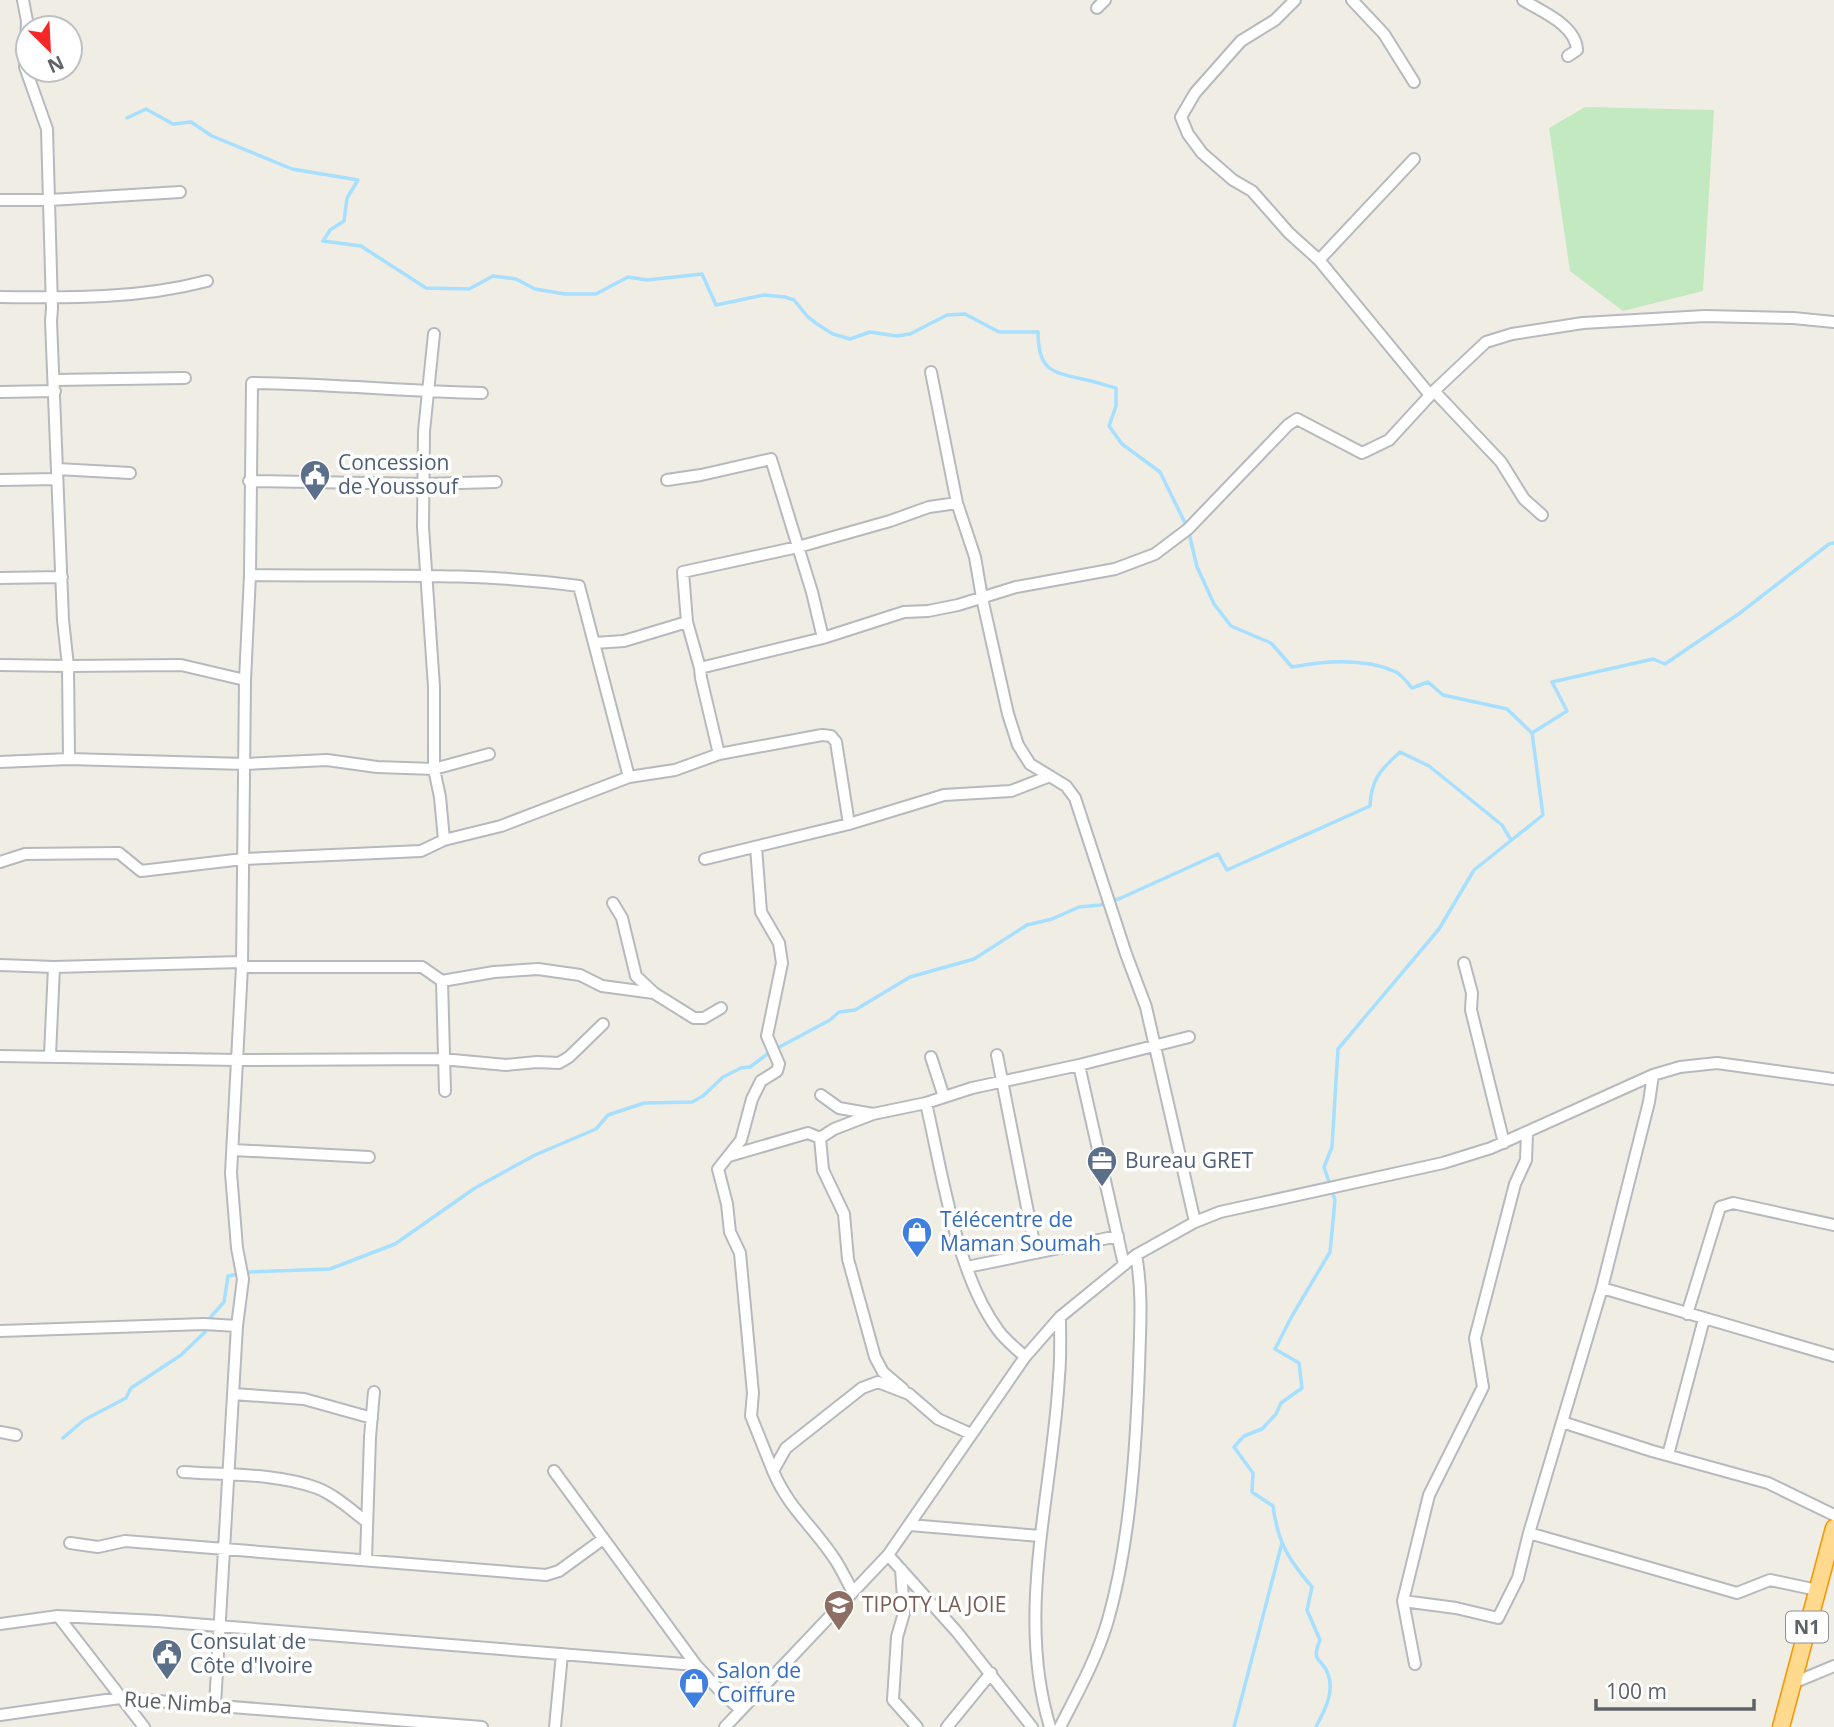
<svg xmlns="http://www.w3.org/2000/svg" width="1834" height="1727" viewBox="0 0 1834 1727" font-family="'Open Sans',sans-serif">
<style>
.green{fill:#c3e9c0}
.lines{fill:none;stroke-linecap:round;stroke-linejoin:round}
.stream{stroke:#a7dfff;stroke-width:3.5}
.minor-casing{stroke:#b6b9bd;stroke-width:14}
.highway-casing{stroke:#f69600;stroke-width:19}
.minor{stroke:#fff;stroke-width:10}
.highway{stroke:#ffda8e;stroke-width:16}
.labels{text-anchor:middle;stroke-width:7;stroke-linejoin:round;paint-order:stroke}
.shield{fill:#fff;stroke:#8e9195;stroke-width:2}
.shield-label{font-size:19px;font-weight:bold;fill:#5d6267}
.service-label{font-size:21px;fill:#4e5e75;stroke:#fff;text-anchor:start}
.shop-label{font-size:21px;fill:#366cbe;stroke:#fff;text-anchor:start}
.education-label{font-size:21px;fill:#785e54;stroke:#fff;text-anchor:start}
.street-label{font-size:21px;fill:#5d6267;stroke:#fff}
</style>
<rect width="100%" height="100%" fill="#f0ede5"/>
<path class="green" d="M 1585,107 L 1714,110 L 1703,291 L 1623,311 L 1570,271 L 1549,128 Z"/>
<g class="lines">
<path class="stream" d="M 127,118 L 146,109 L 173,124 L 191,122 L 212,136 L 292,169 L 358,180 L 347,198 L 344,221 L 330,230 L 323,241 L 361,246 L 426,288 L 469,289 L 493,276 L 516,279 L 535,289 L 565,294 L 596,294 L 628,277 L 647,280 L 702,274 L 716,305 L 764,295 L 785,297 L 794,300 L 808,317 L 817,324 L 833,334 L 850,339 L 870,332 L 897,336 L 910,334 L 947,315 L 965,314 L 999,332 L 1038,332 C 1038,369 1050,372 1082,379 C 1094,381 1105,385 1116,388 L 1116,406 L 1109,426 L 1122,444 L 1160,472 L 1188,529 L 1197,567 L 1214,604 L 1231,626 L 1271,643 L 1292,667 C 1324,661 1366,658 1396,672 C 1402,675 1407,682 1412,688 L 1428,682 L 1443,695 L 1507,709 L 1532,733
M 63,1438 L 84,1420 L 126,1398 L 131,1388 L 181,1355 L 205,1332 L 209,1319 L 224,1302 L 228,1276 L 250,1272 L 330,1269 L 395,1244 L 475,1188 L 535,1155 L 596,1129 L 608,1115 L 644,1103 L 692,1102 L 703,1096 L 723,1077 L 741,1068 L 750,1067 L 770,1052 L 830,1020 L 839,1012 L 855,1010 L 910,977 L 974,959 L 1027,925 L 1052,919 L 1079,907 L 1100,905 L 1121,898 L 1218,854 L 1227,870 L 1370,806 C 1371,780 1380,770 1400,752 L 1429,766 L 1502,825 L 1511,840
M 1234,1727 L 1282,1543
M 1316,1727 C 1324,1711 1335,1693 1328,1674 C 1323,1658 1310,1664 1320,1640 L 1307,1610 L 1312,1587 C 1288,1559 1278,1543 1273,1506 L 1252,1492 L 1253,1473 L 1234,1447 L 1244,1436 L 1262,1429 L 1276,1414 L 1281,1403 L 1302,1388 L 1299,1363 L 1275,1349 L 1292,1316 L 1330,1252 L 1335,1200 L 1324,1167 L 1332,1147 L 1338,1049 L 1439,929 L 1474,870 L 1543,815 L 1532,733 L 1567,711 L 1552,682 L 1653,659 L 1665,664 L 1740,613 L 1829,544 L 1834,543"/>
<g class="minor-casing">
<path id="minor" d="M 23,0 L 27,21 L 25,67 L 47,129 L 52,308 L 51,321 L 63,620 L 68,666 L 181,665 L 245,680 L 242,967 L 231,1173 L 237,1248 L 243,1279 L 237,1326 L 215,1705
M 1295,0 L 1275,20 L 1241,41 L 1195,93 L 1181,117 L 1188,134 L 1202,153 L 1233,180 L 1252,191 L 1289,233 L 1319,260 L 1430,395
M 1352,0 L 1384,34 L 1414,82
M 1523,0 C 1542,12 1576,25 1577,50 L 1568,56
M 1097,8 L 1105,0
M 0,200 L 50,200 L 180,192
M 1319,260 L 1414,159
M 0,297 C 71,298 138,299 207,281
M 434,334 L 424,431 L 423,527 L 434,687 L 434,769 L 440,797 L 444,840 L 501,826 L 629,777 L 675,770 L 719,754 L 701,678 L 700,668 L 687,622 L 683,572 L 798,547 L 890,521 L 929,507 L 957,503
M 931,372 L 957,503 L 975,557 L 982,598 L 1008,714 L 1018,745 L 1030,764 L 1066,786 L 1075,798 L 1126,954 L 1146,1007 L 1195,1222
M 54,380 L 185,378
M 1434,391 L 1501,462 L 1524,499 L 1542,515
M 0,392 L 55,391
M 57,469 L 130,473
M 0,480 L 57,479
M 667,480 L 701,475 L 771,459 L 812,592 L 823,638
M 249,481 L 424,484 L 496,482
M 250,575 L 252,383 C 329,384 405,391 482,393
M 0,578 L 62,577
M 594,643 L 624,641 L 687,622
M 0,665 L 68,666 L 69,759
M 700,668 L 823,638 L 904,612 L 928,611 L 958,605 L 1016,587 L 1115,569 L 1155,554 L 1188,529 L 1288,425 L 1297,419 L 1362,453 L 1389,440 L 1434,391 L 1486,342 L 1512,334 L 1583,323 L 1705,316 L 1793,318 L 1834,322
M 245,680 L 250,575 C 359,577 470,571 579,586 L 629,777
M 719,754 L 822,735 L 831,736 L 836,742 L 849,824
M 0,762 L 69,759 L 245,764 L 327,760 L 377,767 L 434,769 L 489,754
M 756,847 L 761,912 L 779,943 L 782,963 L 767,1036 L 779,1064 L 777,1071 L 761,1081 L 752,1099 L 741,1140 L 718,1169 L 727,1204 L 730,1232 L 740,1253 L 753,1393 L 751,1416 L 773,1471
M 705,859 L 849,824 L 944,795 L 1011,791 L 1050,776
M 0,862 L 25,854 L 119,853 L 141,871 L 243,859 L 421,851 L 444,840
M 613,903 L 622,918 L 636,976 L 654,993 L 694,1018 L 704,1018 L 721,1008
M 1464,963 L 1472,993 L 1471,1010 L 1504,1143
M 0,965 L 54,967
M 242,967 L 422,967 L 442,981 L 445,1091
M 442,981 L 494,972 L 538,969 L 580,975 L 602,986 L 654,993
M 50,1055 L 54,967 L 241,962
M 997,1055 L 1036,1253
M 0,1056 L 238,1060 L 442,1059 L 506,1065 L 537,1062 L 559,1063 L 569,1057 L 603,1024
M 931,1057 L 944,1097
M 1079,1065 L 1124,1265
M 821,1095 L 839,1108 L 873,1114 L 926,1103
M 873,1114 L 834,1129 L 820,1138 L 823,1170 L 844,1214 L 848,1259 L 875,1357 L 883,1372 L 903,1389
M 233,1150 L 369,1157
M 729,1156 L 808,1133 L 820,1138
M 967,1267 L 1118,1236
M 1602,1288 L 1834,1356
M 1687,1314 L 1720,1207 L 1733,1203 L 1834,1225
M 0,1331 L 204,1324 L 237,1326
M 1025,1357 C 1016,1348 1005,1340 998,1330 C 956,1273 942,1172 926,1103 L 972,1088 L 1079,1065 L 1189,1037
M 233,1394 L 304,1399 L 372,1418
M 1562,1422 L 1652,1451 L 1768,1483 L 1834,1515
M 0,1432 L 16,1435
M 1668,1455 L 1704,1319
M 554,1471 L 696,1665 L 723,1694 L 741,1710
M 183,1472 C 226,1475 276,1473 317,1488 C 335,1495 351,1510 367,1522
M 910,1525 L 1040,1536
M 1529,1533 L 1737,1593 L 1770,1580 L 1817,1590
M 70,1543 L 98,1547 L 125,1541 L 546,1575 L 559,1571 L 603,1539
M 888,1555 L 957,1632 L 1032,1727
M 366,1559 L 370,1437 L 374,1392
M 901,1569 L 904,1613 L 897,1637 L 893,1700 L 917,1727
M 853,1592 C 846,1580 841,1568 834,1558 C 813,1526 789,1509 773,1471 L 786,1448 L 862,1388 L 878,1382 L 909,1394 L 938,1419 L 971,1434
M 1403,1601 L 1456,1608 L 1498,1618 L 1518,1578 L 1529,1533 L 1602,1288 L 1649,1102 L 1653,1075
M 58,1616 L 144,1727
M 0,1624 L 58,1616 L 157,1621 L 696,1665
M 1415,1664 L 1403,1601 L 1429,1495 L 1483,1387 L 1475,1338 L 1515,1184 L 1526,1160 L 1527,1134
M 1793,1683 L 1834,1666
M 0,1715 L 120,1698 L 482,1727
M 555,1727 L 562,1654
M 725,1727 L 888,1555 L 1025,1357 L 1060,1317 L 1136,1255 L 1195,1222 L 1220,1212 L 1443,1163 L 1491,1148 L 1653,1075 L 1680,1067 L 1717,1063 L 1834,1079
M 947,1727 L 991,1673
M 1050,1727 C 1015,1613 1053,1492 1059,1376 C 1061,1356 1060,1336 1060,1317
M 1060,1727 C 1078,1692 1097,1658 1108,1620 C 1130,1543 1136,1448 1139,1367 C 1140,1328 1143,1293 1136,1255"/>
</g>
<g class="highway-casing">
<path id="highway" d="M 1781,1727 L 1834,1528"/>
</g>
<use href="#minor" class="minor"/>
<use href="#highway" class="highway"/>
</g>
<defs>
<g id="civic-pin" transform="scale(1.575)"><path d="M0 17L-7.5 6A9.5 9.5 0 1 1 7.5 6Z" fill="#5c6f8a" stroke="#fff"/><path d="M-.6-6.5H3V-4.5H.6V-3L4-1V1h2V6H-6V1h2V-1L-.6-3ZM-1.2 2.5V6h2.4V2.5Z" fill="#fff"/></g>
<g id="office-pin" transform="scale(1.575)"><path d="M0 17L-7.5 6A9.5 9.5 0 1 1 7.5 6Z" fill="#5c6f8a" stroke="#fff"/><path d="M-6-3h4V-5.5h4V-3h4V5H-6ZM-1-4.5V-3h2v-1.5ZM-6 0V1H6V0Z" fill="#fff"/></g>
<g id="shop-pin" transform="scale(1.575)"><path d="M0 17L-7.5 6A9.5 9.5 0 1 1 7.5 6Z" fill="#3f7fe0" stroke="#fff"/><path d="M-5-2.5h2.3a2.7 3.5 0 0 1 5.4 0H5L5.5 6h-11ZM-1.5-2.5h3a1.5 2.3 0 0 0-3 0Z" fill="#fff"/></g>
<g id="school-pin" transform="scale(1.575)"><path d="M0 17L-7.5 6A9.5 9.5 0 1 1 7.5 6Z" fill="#8d6e63" stroke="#fff"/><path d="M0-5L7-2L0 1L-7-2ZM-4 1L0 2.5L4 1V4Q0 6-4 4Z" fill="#fff"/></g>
</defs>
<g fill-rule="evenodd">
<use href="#civic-pin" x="315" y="475"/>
<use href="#office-pin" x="1102" y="1161"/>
<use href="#shop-pin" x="917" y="1232"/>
<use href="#school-pin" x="839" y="1605"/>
<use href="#civic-pin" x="167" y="1654"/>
<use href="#shop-pin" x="694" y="1683"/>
</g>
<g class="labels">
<rect class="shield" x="1786" y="1611.5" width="42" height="31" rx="5"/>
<g class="shield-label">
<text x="1807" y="1634">N1</text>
</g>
<g class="service-label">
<text x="338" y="470">Concession<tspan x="338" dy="24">de Youssouf</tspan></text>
<text x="1125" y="1168">Bureau GRET</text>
<text x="190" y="1649">Consulat de<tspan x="190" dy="24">Côte d'Ivoire</tspan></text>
</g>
<g class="shop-label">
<text x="940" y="1227">Télécentre de<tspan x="940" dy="24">Maman Soumah</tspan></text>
<text x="717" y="1678">Salon de<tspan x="717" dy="24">Coiffure</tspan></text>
</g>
<g class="education-label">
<text x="862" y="1612">TIPOTY LA JOIE</text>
</g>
<g class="street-label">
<text transform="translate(178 1703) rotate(4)" y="7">Rue Nimba</text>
</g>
</g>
<g transform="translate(49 49) rotate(156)"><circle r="33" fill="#ffffff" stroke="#bec0c2" stroke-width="2"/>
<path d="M0-5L12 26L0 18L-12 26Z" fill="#f52727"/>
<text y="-10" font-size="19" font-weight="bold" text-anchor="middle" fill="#5d6267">N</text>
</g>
<path d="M1596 1699v10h158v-10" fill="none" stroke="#5d6267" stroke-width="3.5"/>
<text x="1606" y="1699" font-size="21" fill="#5d6267" stroke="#ffffff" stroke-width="5" paint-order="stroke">100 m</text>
</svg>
